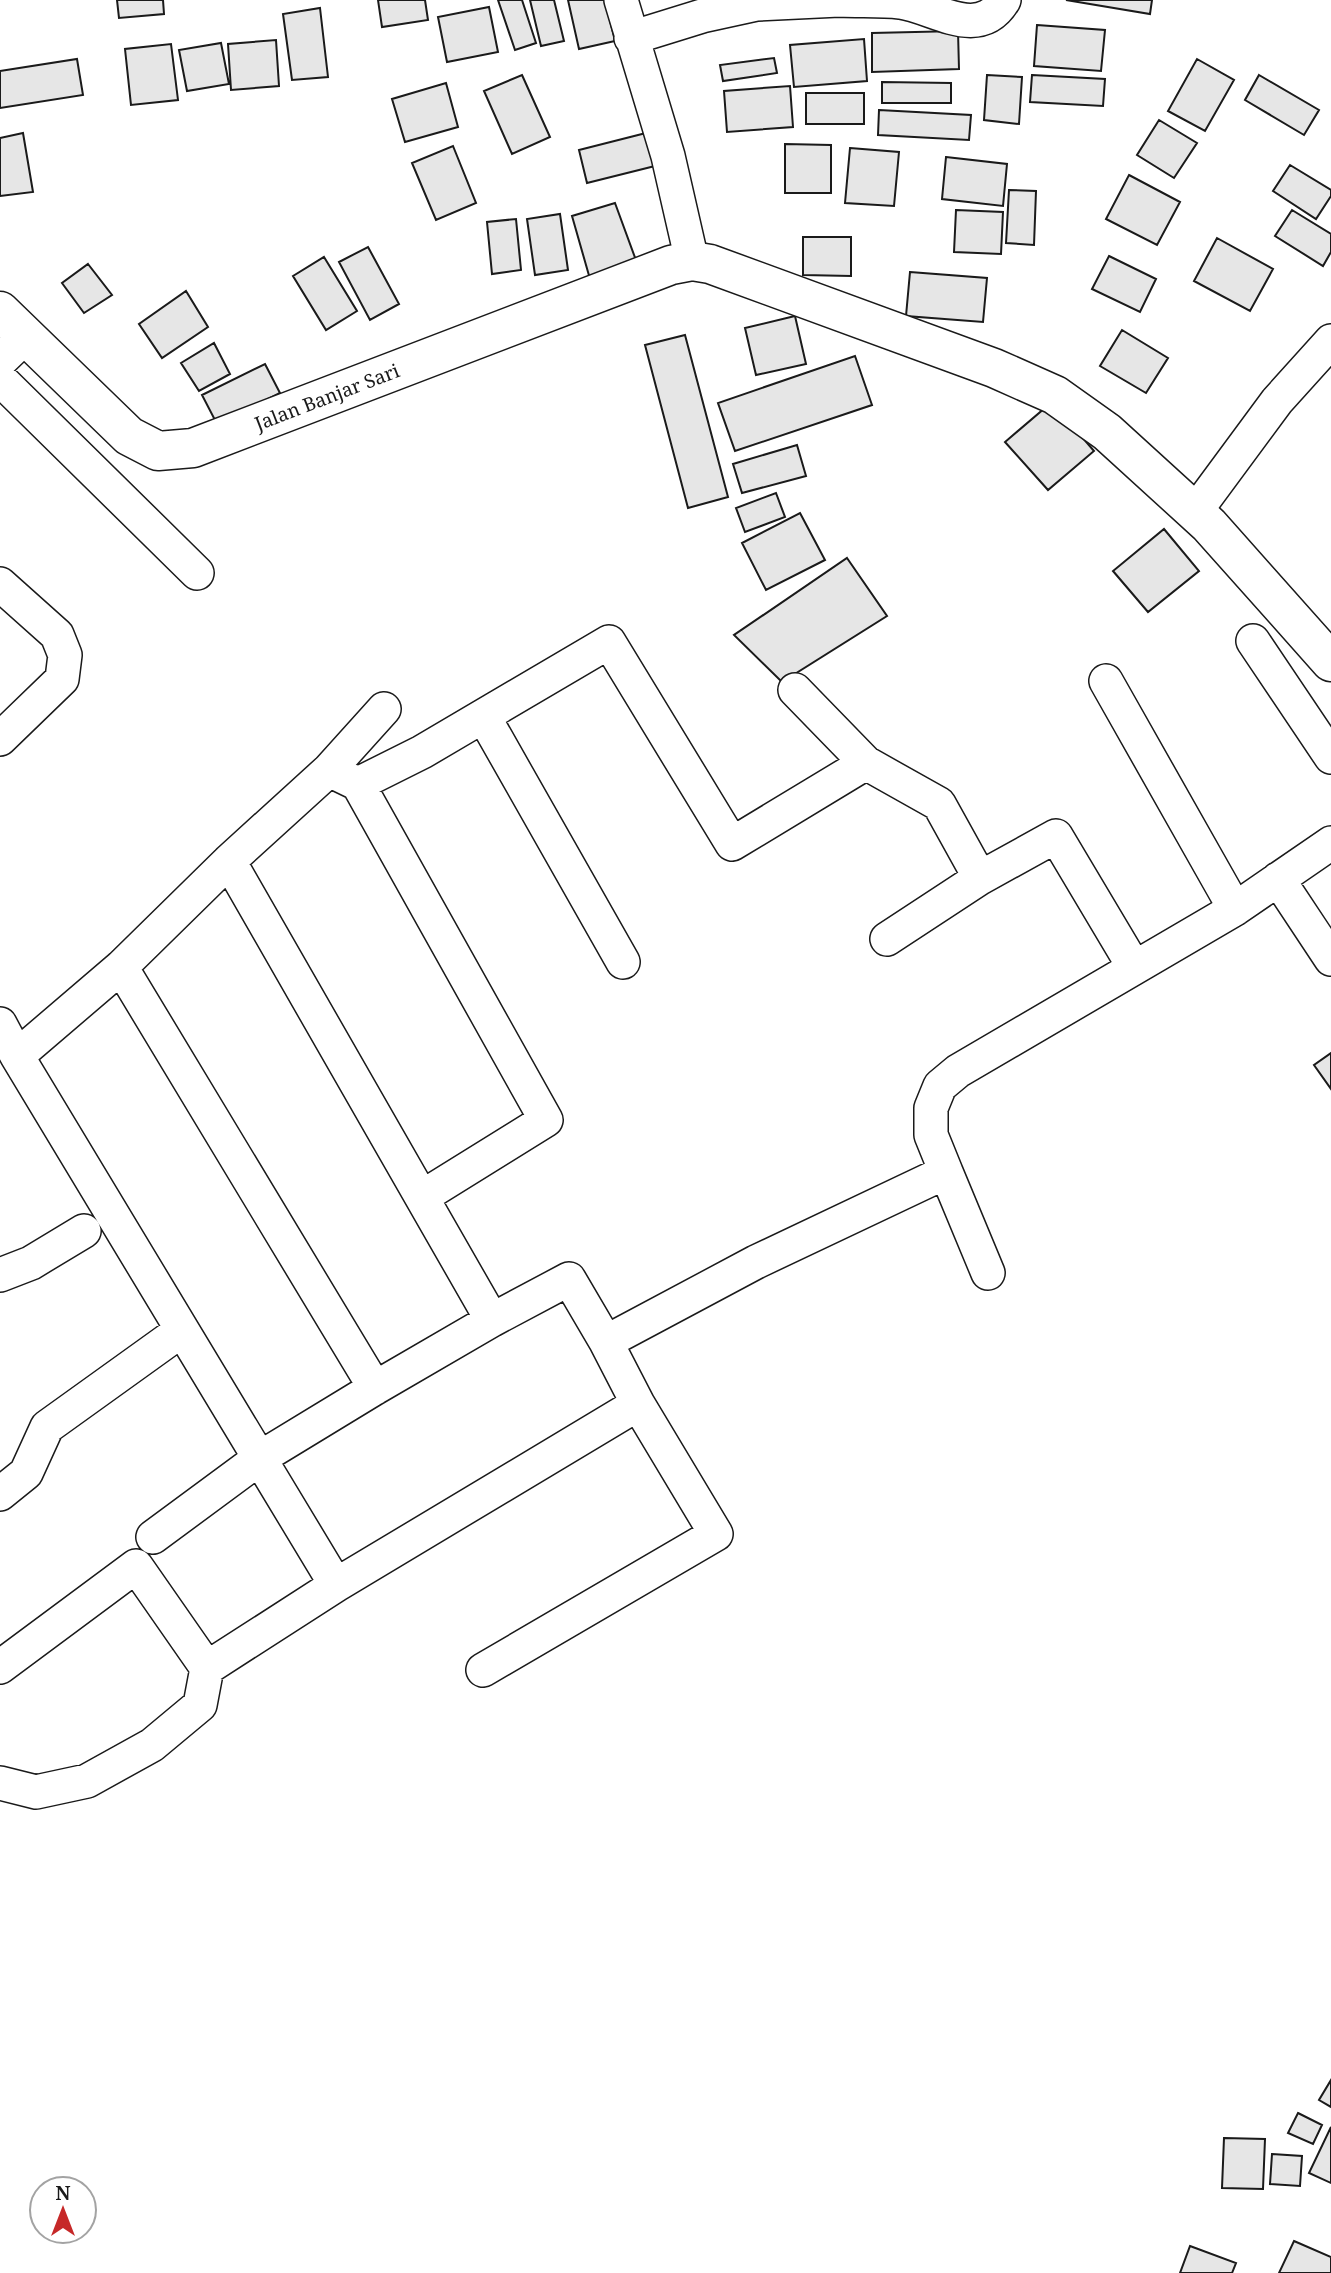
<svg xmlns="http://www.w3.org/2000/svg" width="1331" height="2273" viewBox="0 0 1331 2273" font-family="'Noto Serif',serif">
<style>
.building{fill:#e6e6e6;stroke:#1a1a1a;stroke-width:2}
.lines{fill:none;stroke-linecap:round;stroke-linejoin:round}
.street-casing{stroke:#1a1a1a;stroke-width:36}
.secondary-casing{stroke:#1a1a1a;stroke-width:41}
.street{stroke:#fff;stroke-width:33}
.secondary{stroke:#fff;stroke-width:38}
.labels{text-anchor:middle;stroke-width:5;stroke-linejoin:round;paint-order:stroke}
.street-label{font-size:19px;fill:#1a1a1a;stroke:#fff}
</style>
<rect width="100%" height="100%" fill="#fff"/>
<path class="building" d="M 117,0 L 163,0 L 164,14 L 119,18 Z
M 378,0 L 425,0 L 428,20 L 382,27 Z
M 498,0 L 522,0 L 536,43 L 515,50 Z
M 530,0 L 554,0 L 564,41 L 541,46 Z
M 568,0 L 605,0 L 615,41 L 579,49 Z
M 1066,0 L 1152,0 L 1150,14 Z
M 489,7 L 498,52 L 447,62 L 438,17 Z
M 320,8 L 328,77 L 292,80 L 283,14 Z
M 1037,25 L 1105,30 L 1101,71 L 1034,66 Z
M 958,31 L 959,69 L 872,72 L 872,33 Z
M 864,39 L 867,81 L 794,87 L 790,45 Z
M 276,40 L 279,86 L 231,90 L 228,44 Z
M 221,43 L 229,84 L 187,91 L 179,50 Z
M 171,44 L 178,100 L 131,105 L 125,49 Z
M 774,58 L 777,73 L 723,81 L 720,65 Z
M 77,59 L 83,95 L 0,108 L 0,71 Z
M 1197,59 L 1234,80 L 1205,131 L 1168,111 Z
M 522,75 L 550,137 L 512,154 L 484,91 Z
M 987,75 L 1022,77 L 1019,124 L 984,120 Z
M 1032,75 L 1105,79 L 1103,106 L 1030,102 Z
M 1259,75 L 1319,110 L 1304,135 L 1245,100 Z
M 882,82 L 951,83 L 951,103 L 882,103 Z
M 446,83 L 458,127 L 405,142 L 392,99 Z
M 790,86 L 793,127 L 727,132 L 724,91 Z
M 806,93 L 864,93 L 864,124 L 806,124 Z
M 879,110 L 971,115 L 969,140 L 878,135 Z
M 1159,120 L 1197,143 L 1174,178 L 1137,155 Z
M 23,133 L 33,192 L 0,196 L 0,138 Z
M 646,133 L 655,166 L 587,183 L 579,150 Z
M 785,144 L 831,145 L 831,193 L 785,193 Z
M 453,146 L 476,203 L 436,220 L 412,163 Z
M 850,148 L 899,152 L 894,206 L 845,203 Z
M 946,157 L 1007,164 L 1003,206 L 942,199 Z
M 1290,165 L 1331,190 L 1331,196 L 1316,219 L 1273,191 Z
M 1129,175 L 1180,202 L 1157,245 L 1106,219 Z
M 1009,190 L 1036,191 L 1034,245 L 1006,243 Z
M 615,203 L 637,263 L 590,279 L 572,216 Z
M 956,210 L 1003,212 L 1001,254 L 954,252 Z
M 1292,210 L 1331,234 L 1331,252 L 1323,266 L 1275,236 Z
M 560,214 L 568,270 L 535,275 L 527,219 Z
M 516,219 L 521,270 L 492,274 L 487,222 Z
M 803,237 L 851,237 L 851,276 L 803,275 Z
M 1217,238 L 1273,269 L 1250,311 L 1194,281 Z
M 368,247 L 399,304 L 370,320 L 339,262 Z
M 1109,256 L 1156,279 L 1140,312 L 1092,289 Z
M 324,257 L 357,311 L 326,330 L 293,276 Z
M 88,264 L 112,295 L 84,313 L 62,283 Z
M 910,272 L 987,278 L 983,322 L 906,316 Z
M 186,291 L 208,327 L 162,358 L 139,324 Z
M 795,316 L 806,364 L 756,375 L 745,328 Z
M 1122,330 L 1168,358 L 1146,393 L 1100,366 Z
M 685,335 L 728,497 L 688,508 L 645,345 Z
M 214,343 L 230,374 L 199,391 L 181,363 Z
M 855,356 L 872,405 L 735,451 L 718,403 Z
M 265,364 L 280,393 L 217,424 L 202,395 Z
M 1052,402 L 1094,451 L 1048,490 L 1005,442 Z
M 797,445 L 806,476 L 742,493 L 733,464 Z
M 776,493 L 785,517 L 745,532 L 736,508 Z
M 800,513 L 825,560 L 766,590 L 742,543 Z
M 1164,529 L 1199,571 L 1148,612 L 1113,571 Z
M 847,558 L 887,616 L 782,682 L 734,635 Z
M 1331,1053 L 1331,1089 L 1314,1065 Z
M 1331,2080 L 1331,2107 L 1319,2100 Z
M 1298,2113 L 1322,2125 L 1313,2144 L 1288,2133 Z
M 1331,2127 L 1331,2183 L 1309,2173 Z
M 1224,2138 L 1265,2139 L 1263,2189 L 1222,2188 Z
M 1272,2154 L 1302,2156 L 1300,2186 L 1270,2184 Z
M 1294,2241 L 1331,2257 L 1331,2273 L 1279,2273 Z
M 1190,2246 L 1236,2263 L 1232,2273 L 1180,2273 Z"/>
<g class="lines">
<g class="street-casing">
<path id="street" d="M 621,0 L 668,156 L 692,261
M 840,0 C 859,1 880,0 900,2 C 935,7 979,42 1004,0
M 631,38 L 702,16 L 757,4 L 839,0
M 0,361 L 26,336
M 0,379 L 197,573
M 1195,512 L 1277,401 L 1331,341
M 0,584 L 57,635 L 65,655 L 62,679 L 0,739
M 1253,641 L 1331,757
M 1106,681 L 1235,909
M 795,690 L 866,763
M 484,717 L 623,962
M 329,770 L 384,709
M 358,784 L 546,1120 L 422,1197
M 229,861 L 492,1320
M 1278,879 L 1331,959
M 887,939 L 980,878 L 1056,836 L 1134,967
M 121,967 L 375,1388
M 0,1024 L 17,1056
M 946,1172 L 988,1273
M 0,1275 L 31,1263 L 84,1231
M 638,1404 L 336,1585 L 17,1056 L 121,967 L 229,861 L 329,770 L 358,784 L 422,752 L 609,642 L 732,844 L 866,763 L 939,804 L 980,878
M 0,1494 L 26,1473 L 47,1427 L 182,1330
M 153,1537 L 260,1458 L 375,1388 L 492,1320 L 569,1279 L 606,1342 L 756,1262 L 946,1172 L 931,1135 L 931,1108 L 940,1086 L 958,1071 L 1235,909 L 1331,843
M 0,1667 L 136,1566 L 207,1668 L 200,1705 L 152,1745 L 87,1781 L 36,1792 L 0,1783
M 207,1668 L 336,1585
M 483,1670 L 716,1534 L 638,1404 L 606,1342"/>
</g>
<g class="secondary-casing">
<path id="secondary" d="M 0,311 L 129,436 L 158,451 L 193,448 L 671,265 L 692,261 L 710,264 L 994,368 L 1055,395 L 1107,432 L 1209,525 L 1331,662"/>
</g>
<use href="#street" class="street"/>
<use href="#secondary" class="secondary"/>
</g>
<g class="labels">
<g class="street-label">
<text transform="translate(327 397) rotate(-21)" y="7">Jalan Banjar Sari</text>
</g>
</g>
<g transform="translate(63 2210)"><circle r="33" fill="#ffffff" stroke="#a3a3a3" stroke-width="2"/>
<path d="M0-5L12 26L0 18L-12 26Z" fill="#c62828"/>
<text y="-10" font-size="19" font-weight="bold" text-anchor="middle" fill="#1a1a1a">N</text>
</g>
</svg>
